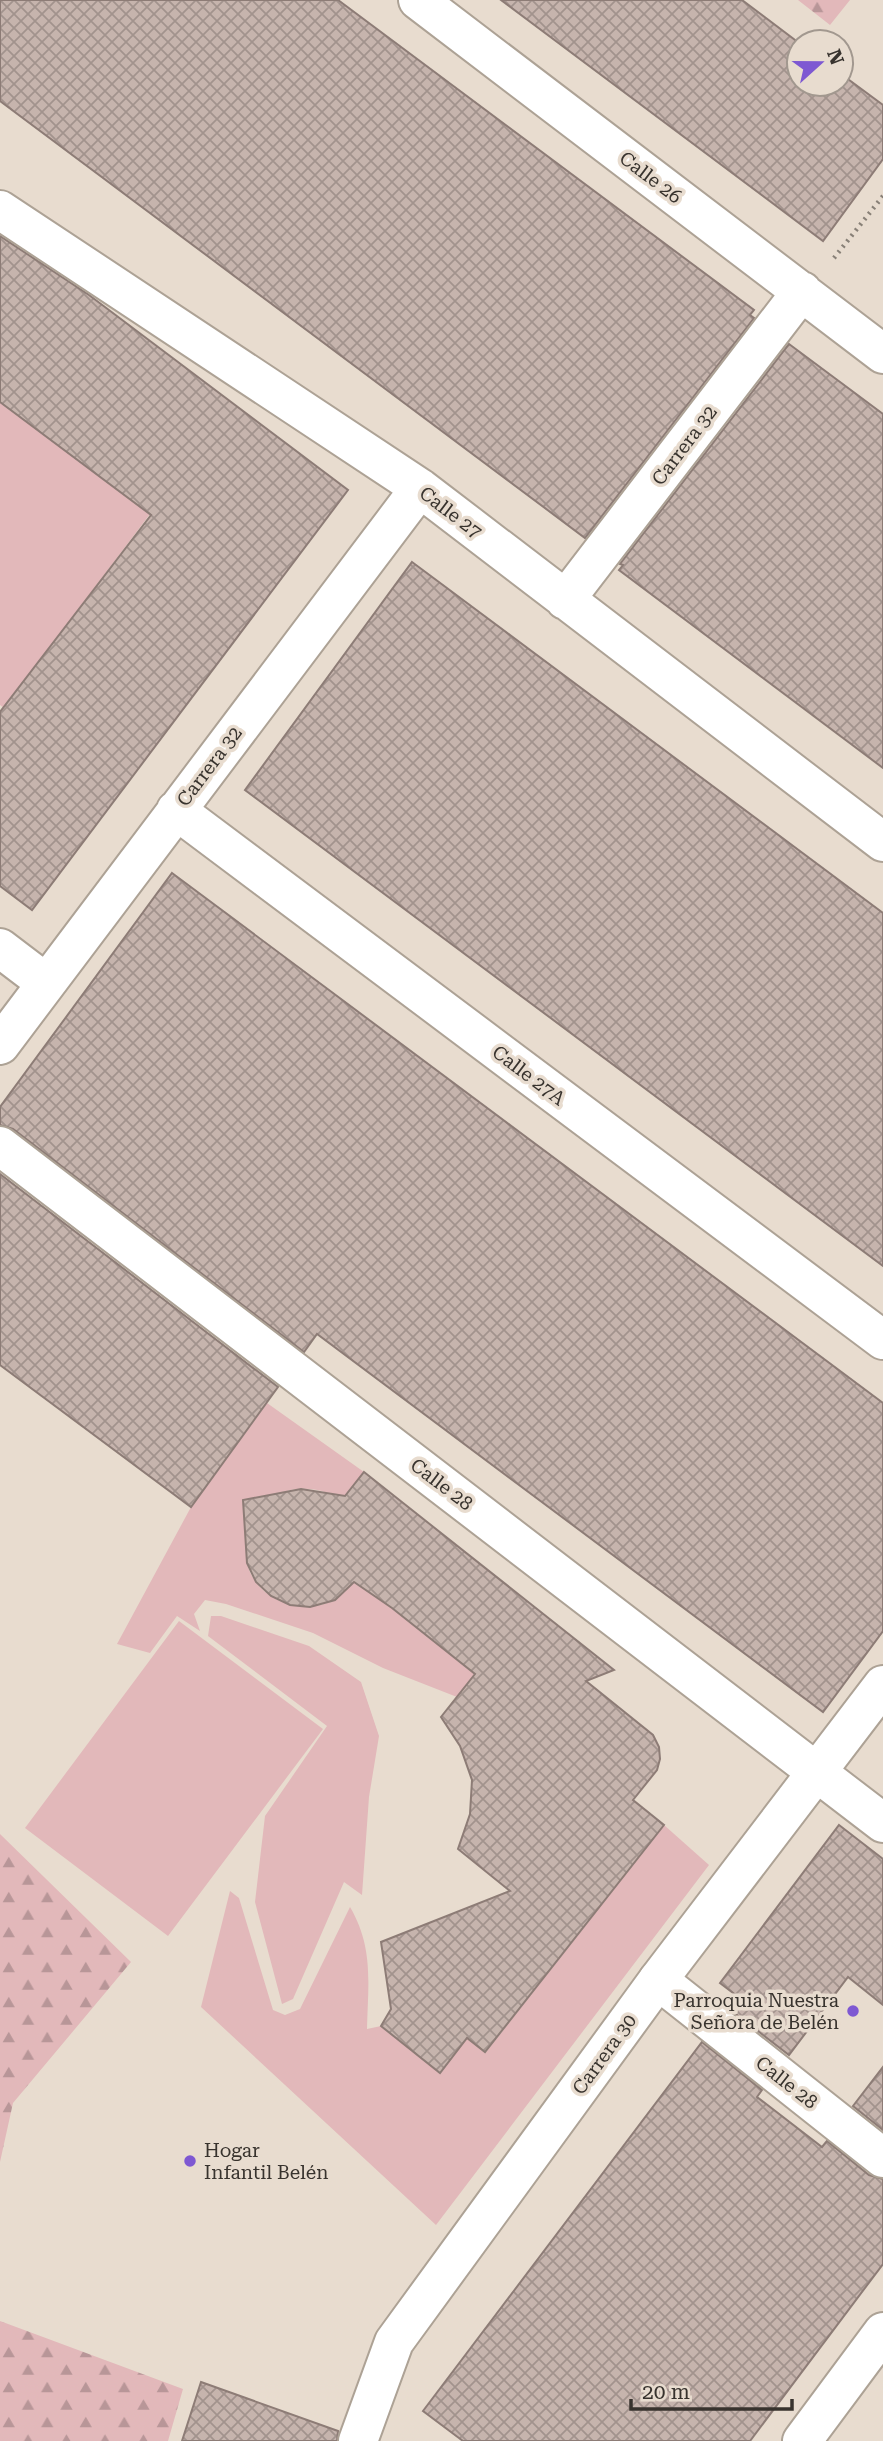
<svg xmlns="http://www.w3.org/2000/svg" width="883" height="2441" viewBox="0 0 883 2441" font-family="'Roboto Serif',serif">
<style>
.green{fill:#e2b8ba}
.forest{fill:url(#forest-firs)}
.building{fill:url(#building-cross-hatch);stroke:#8d7c76;stroke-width:2}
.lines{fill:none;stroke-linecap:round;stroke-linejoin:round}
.minor-casing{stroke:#ada295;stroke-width:42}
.tertiary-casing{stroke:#ada295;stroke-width:42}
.path{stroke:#888077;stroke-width:4.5;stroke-dasharray:2 5;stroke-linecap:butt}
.minor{stroke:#fff;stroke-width:38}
.tertiary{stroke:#fff;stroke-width:38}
.poi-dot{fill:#7e58d2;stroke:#e8dccf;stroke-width:2.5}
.labels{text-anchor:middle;stroke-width:7;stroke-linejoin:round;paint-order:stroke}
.street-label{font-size:19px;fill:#38332e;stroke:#e8dccf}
.poi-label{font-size:19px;fill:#38332e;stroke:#e8dccf;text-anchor:end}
</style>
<defs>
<pattern id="forest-firs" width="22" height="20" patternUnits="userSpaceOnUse" patternTransform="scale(1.75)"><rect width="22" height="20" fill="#e2b8ba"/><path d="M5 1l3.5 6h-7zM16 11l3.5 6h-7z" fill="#b89698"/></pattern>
<pattern id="building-cross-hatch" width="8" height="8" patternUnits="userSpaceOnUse" patternTransform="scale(1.75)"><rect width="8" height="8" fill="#c6b4ad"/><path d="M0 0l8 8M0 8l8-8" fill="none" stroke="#a2938d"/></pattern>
</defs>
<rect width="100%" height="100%" fill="#e8dccf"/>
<path class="green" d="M 0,402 L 150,514 L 4,708 L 0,705 Z
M 267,1403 L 364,1472 L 340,1503 C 336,1500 332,1495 327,1493 C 307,1485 275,1488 263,1507 C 259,1513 256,1520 253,1527 C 248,1539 244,1549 247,1563 C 255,1599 302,1617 334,1600 C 341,1596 348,1588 354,1582 L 392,1608 L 475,1674 L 457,1697 L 383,1668 L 313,1633 L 226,1604 L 205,1600 L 194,1614 L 200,1631 L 177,1616 L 150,1653 L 117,1644 L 191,1507 Z
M 211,1616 L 221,1616 L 309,1646 L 361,1682 L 379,1736 L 369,1797 L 362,1895 L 344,1882 L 293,1999 L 282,2004 L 255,1902 L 265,1816 L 327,1726 L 208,1636 Z
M 179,1621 L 323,1729 L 168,1936 L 25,1828 Z
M 664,1825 L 709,1865 L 436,2225 L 201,2007 L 230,1891 L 239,1898 L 273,2010 L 285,2015 L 300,2009 L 350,1907 C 374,1948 368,1984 367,2029 L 381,2026 L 440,2072 L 467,2038 L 486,2052 Z"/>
<path class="forest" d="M 798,0 L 850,0 L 830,25 Z
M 0,1834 L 131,1962 L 13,2103 L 0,2162 Z
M 0,2321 L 183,2389 L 168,2441 L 0,2441 Z"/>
<path class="building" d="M 0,0 L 338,0 L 754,310 L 750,315 L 754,318 L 585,538 L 0,101 Z
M 501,0 L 742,0 L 799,43 L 799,84 L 841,84 L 841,74 L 883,105 L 883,159 L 823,241 Z
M 0,236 L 89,295 L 348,490 L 32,910 L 0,886 L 0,712 L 151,515 L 0,402 Z
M 789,344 L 883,414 L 883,768 L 619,570 L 623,565 L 620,564 Z
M 412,562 L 883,913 L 883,1266 L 245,790 Z
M 172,873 L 883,1403 L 883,1631 L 823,1712 L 317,1334 L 304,1352 L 13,1129 L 0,1125 L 0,1107 Z
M 0,1174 L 278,1387 L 191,1507 L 0,1365 Z
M 364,1472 L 614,1670 L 586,1681 L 653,1735 L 659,1747 L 660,1759 L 657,1770 L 633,1800 L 664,1825 L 485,2052 L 467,2038 L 440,2073 L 381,2026 L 391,2009 L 381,1942 L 510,1891 L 458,1849 L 470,1814 L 472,1780 L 460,1746 L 441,1717 L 475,1674 L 392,1608 L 354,1582 L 335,1600 L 310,1607 L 290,1605 L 271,1596 L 256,1582 L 247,1563 L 243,1500 L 301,1489 L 345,1496 Z
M 839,1825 L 883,1859 L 883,2005 L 848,1977 L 789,2055 L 728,2008 L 737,1996 L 720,1983 Z
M 702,2042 L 762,2090 L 757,2097 L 822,2147 L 827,2141 L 869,2175 L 883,2179 L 883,2264 L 750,2441 L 463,2441 L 423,2411 Z
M 883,2067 L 883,2130 L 853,2106 Z
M 201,2382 L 338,2431 L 337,2441 L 182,2441 Z"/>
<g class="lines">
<g class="minor-casing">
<path id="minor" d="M 418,0 L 883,354
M 0,210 L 420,488 L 883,842
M 565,600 L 802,291
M 176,810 L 883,1340
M 0,948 L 46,983
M 0,1045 L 420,488
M 0,1146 L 883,1823
M 658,1980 L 883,2158
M 802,2441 L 883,2332"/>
</g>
<g class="tertiary-casing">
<path id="tertiary" d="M 358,2441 L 394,2342 L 658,1980 L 883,1685"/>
</g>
<path class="path" d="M 834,258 L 883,196"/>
<use href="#minor" class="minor"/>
<use href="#tertiary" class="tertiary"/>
</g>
<g class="poi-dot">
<circle cx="853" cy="2011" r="7"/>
<circle cx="190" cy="2161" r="7"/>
</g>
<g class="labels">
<g class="street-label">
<text transform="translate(651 177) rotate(37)" y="7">Calle 26</text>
<text transform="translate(684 445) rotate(-53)" y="7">Carrera 32</text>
<text transform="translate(451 512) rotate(37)" y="7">Calle 27</text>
<text transform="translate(209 766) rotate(-53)" y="7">Carrera 32</text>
<text transform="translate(529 1075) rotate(37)" y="7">Calle 27A</text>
<text transform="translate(442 1484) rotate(37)" y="7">Calle 28</text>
<text transform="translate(604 2054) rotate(-54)" y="7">Carrera 30</text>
<text transform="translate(787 2082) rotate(38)" y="7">Calle 28</text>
</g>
<g class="poi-label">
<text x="839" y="2007">Parroquia Nuestra<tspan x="839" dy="22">Señora de Belén</tspan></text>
<text x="204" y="2157" text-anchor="start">Hogar<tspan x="204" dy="22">Infantil Belén</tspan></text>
</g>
</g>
<g transform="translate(820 63) rotate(69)"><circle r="33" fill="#e8dccf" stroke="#a2988f" stroke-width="2"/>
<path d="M0-5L12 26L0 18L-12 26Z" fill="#7e58d2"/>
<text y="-10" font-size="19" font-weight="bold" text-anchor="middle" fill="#38332e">N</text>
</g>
<path d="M631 2399v10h161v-10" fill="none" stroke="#38332e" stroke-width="3.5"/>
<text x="642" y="2399" font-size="21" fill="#38332e" stroke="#e8dccf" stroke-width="5" paint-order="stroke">20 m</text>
</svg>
